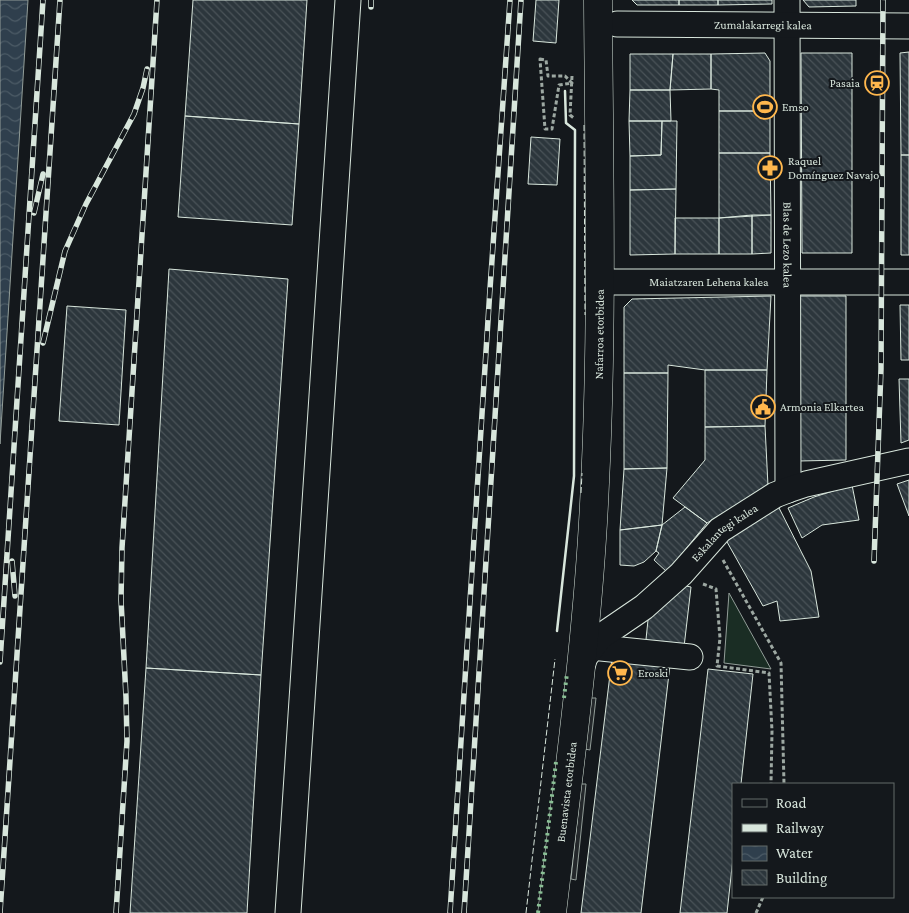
<svg xmlns="http://www.w3.org/2000/svg" width="909" height="913" viewBox="0 0 909 913" font-family="'Crimson Pro',serif">
<style>
.green{fill:#1a2d24;stroke:#939e99}
.parking{fill:#24282b;stroke:#939e99}
.water{fill:url(#water-waves);stroke:#939e99}
.building{fill:url(#building-back-hatch);stroke:#d8e6dc}
.lines{fill:none;stroke-linecap:round;stroke-linejoin:round}
.minor-casing{stroke:#d8e6dc;stroke-width:27}
.major-casing{stroke:#d8e6dc;stroke-width:29}
.path{stroke:#9da8a2;stroke-width:3;stroke-dasharray:4 2.5;stroke-linecap:butt}
.minor{stroke:#14181c;stroke-width:25}
.major{stroke:#14181c;stroke-width:28}
.rail-casing{stroke:#d8e6dc;stroke-width:5.5}
.rail{stroke:#14181c;stroke-width:4;stroke-dasharray:11;stroke-linecap:butt}
.hedge{stroke:#8ac095;stroke-width:4;stroke-dasharray:2.5 4;stroke-linecap:butt}
.fence{stroke:#d8e6dc;stroke-width:1;stroke-dasharray:6 2.5;stroke-linecap:butt}
.wall{stroke:#d8e6dc;stroke-width:2.5}
.labels{text-anchor:middle;stroke-width:4;stroke-linejoin:round;paint-order:stroke}
.street-label{font-size:12px;fill:#d8e6dc;stroke:#14181c}
.poi-label{font-size:12px;fill:#d8e6dc;stroke:#14181c;text-anchor:start}
</style>
<defs>
<pattern id="water-waves" width="16" height="10" patternUnits="userSpaceOnUse" patternTransform="scale(1.25)"><rect width="16" height="10" fill="#2f3f4d"/><path d="M0 5q4-4 8 0t8 0" fill="none" stroke="#4c5b66"/></pattern>
<pattern id="building-back-hatch" width="6" height="6" patternUnits="userSpaceOnUse" patternTransform="scale(1.25)"><rect width="6" height="6" fill="#2c363c"/><path d="M-1 5l2 2M0 0l6 6M5-1l2 2" fill="none" stroke="#4a5358"/></pattern>
</defs>
<rect width="100%" height="100%" fill="#14181c"/>
<path class="green" d="M 729,593 L 771,669 L 724,663 Z"/>
<path class="parking" d="M 590,698 L 596,698 L 590,750 L 585,749 Z
M 581,784 L 586,784 L 576,880 L 571,879 Z"/>
<path class="water" d="M 0,0 L 28,0 L 0,444 Z"/>
<path class="building" d="M 193,0 L 307,0 L 299,124 L 185,116 Z
M 536,0 L 559,0 L 556,43 L 533,41 Z
M 632,0 L 679,0 L 679,5 L 637,5 Z
M 679,0 L 718,0 L 718,5 L 679,5 Z
M 718,0 L 772,0 L 772,4 L 718,5 Z
M 803,0 L 856,0 L 856,6 L 809,7 Z
M 909,52 L 909,155 L 901,155 L 900,53 Z
M 765,53 L 770,61 L 770,111 L 719,111 L 719,90 L 711,89 L 711,54 Z
M 801,53 L 852,53 L 852,253 L 802,253 Z
M 630,54 L 673,54 L 670,90 L 630,90 Z
M 673,54 L 711,54 L 711,89 L 670,90 Z
M 630,90 L 670,90 L 671,121 L 629,121 Z
M 719,111 L 770,111 L 770,153 L 719,153 Z
M 185,116 L 299,124 L 292,225 L 178,217 Z
M 629,121 L 662,121 L 661,155 L 630,156 Z
M 662,121 L 677,121 L 676,189 L 630,190 L 630,156 L 661,155 Z
M 531,137 L 560,139 L 557,185 L 528,184 Z
M 719,153 L 770,153 L 771,215 L 719,218 Z
M 901,155 L 909,155 L 909,255 L 901,255 Z
M 676,189 L 675,254 L 630,255 L 630,190 Z
M 752,215 L 771,215 L 771,253 L 752,254 Z
M 752,215 L 752,254 L 719,254 L 719,218 Z
M 675,218 L 719,218 L 719,254 L 675,254 Z
M 169,269 L 288,279 L 261,675 L 146,668 Z
M 771,296 L 767,370 L 705,370 L 668,365 L 668,373 L 624,373 L 624,307 L 632,299 Z
M 798,296 L 846,296 L 846,460 L 799,461 Z
M 900,305 L 909,305 L 909,360 L 901,360 Z
M 67,306 L 126,310 L 119,425 L 59,421 Z
M 705,370 L 767,370 L 765,426 L 705,427 Z
M 624,373 L 668,373 L 667,468 L 624,469 Z
M 899,379 L 909,379 L 909,440 L 901,443 Z
M 765,426 L 768,486 L 707,523 L 673,498 L 705,460 L 705,427 Z
M 667,468 L 662,525 L 620,530 L 624,469 Z
M 909,480 L 909,516 L 897,484 Z
M 852,485 L 859,520 L 822,525 L 802,538 L 788,508 L 814,497 Z
M 775,500 L 811,571 L 819,617 L 780,621 L 777,601 L 763,606 L 722,533 Z
M 685,507 L 707,523 L 667,572 L 654,560 L 659,553 L 656,551 L 662,525 Z
M 662,525 L 656,551 L 644,562 L 634,566 L 620,565 L 620,530 Z
M 681,585 L 691,587 L 684,647 L 645,649 L 648,620 Z
M 612,658 L 670,665 L 641,913 L 581,913 Z
M 146,668 L 261,675 L 247,913 L 130,913 Z
M 708,669 L 753,674 L 741,784 L 733,784 L 733,858 L 727,913 L 680,913 Z"/>
<g class="lines">
<g class="minor-casing">
<g id="minor">
<path id="s1" d="M 787,0 L 788,490"/>
<path id="s2" d="M 617,24 L 909,26"/>
<path id="s3" d="M 599,282 L 909,282"/>
<path d="M 591,647 L 690,657"/>
<path id="s4" d="M 581,669 L 585,657 L 600,637 L 644,607 L 681,574 L 720,530 L 775,495 L 788,490 L 806,484 L 909,461"/>
<path d="M 288,913 L 348,0"/>
</g>
</g>
<g class="major-casing">
<g id="major">
<path id="s5" d="M 552,913 C 569,770 589,627 595,483 C 603,322 599,161 598,0"/>
</g>
</g>
<path class="path" d="M 540,59 L 546,60 L 548,76 L 565,76 L 572,83 L 559,85 L 552,129 L 545,129 Z
M 572,76 L 570,115 L 575,119
M 723,560 L 781,663 L 784,784
M 703,584 L 716,589 L 720,638 L 717,666 L 769,673 L 772,731 L 771,784
M 756,913 L 763,897"/>
<use href="#minor" class="minor"/>
<use href="#major" class="major"/>
<g class="rail-casing">
<path id="rail" d="M 371,7 L 371,0
M 34,213 L 43,174
M 43,343 L 65,251 L 86,204 L 134,114 L 143,88 L 147,69
M 12,561 L 15,596
M 874,561 L 881,369 L 883,0
M 0,662 L 43,0
M 0,913 L 60,0
M 116,913 L 127,741 L 126,697 L 121,600 L 122,548 L 157,0
M 450,913 L 490,289 L 510,0
M 464,913 L 521,0"/>
</g>
<use href="#rail" class="rail"/>
<path class="hedge" d="M 564,698 L 567,673
M 538,913 L 556,762"/>
<path class="fence" d="M 584,125 L 585,315
M 581,493 L 582,473
M 526,913 L 555,659"/>
<path class="wall" d="M 557,631 L 574,476 L 575,130 L 566,123 L 565,91"/>
</g>
<defs>
<g id="station-ring" transform="scale(1.25)"><circle r="9.5" fill="#14181c" stroke="#ffb74d" stroke-width="1.5"/><path d="M-3-6H3Q5-6 5-4V2Q5 4 3 4L4.5 6H3L1.5 4h-3L-3 6H-4.5L-3 4Q-5 4-5 2V-4Q-5-6-3-6ZM-3.5-4v3h7v-3ZM-3.5 1v1.5H-2V1ZM2 1v1.5H3.5V1Z" fill="#ffb74d"/></g>
<g id="stadium-ring" transform="scale(1.25)"><circle r="9.5" fill="#14181c" stroke="#ffb74d" stroke-width="1.5"/><path d="M0-5a6.5 5 0 1 0 0 10a6.5 5 0 1 0 0-10ZM-3.5-1.8h7v3.6h-7Z" fill="#ffb74d"/></g>
<g id="pharmacy-ring" transform="scale(1.25)"><circle r="9.5" fill="#14181c" stroke="#ffb74d" stroke-width="1.5"/><path d="M-2-6h4v4h4v4h-4v4h-4v-4h-4v-4h4Z" fill="#ffb74d"/></g>
<g id="civic-ring" transform="scale(1.25)"><circle r="9.5" fill="#14181c" stroke="#ffb74d" stroke-width="1.5"/><path d="M-.6-6.5H3V-4.5H.6V-3L4-1V1h2V6H-6V1h2V-1L-.6-3ZM-1.2 2.5V6h2.4V2.5Z" fill="#ffb74d"/></g>
<g id="supermarket-ring" transform="scale(1.25)"><circle r="9.5" fill="#14181c" stroke="#ffb74d" stroke-width="1.5"/><path d="M-6-5.5h2.5l.6 2H6L4.5 2H-2.5L-4.4-4H-6ZM-1.5 3.2a1.3 1.3 0 1 0 .1 0ZM3 3.2a1.3 1.3 0 1 0 .1 0Z" fill="#ffb74d"/></g>
</defs>
<g fill-rule="evenodd">
<use href="#station-ring" x="877" y="83"/>
<use href="#stadium-ring" x="765" y="107"/>
<use href="#pharmacy-ring" x="770" y="168"/>
<use href="#civic-ring" x="763" y="407"/>
<use href="#supermarket-ring" x="620" y="673"/>
</g>
<g class="labels">
<g class="street-label">
<text dy="4" stroke="none"><textPath href="#s2" startOffset="146">Zumalakarregi kalea</textPath></text>
<text dy="4" stroke="none"><textPath href="#s1" startOffset="245">Blas de Lezo kalea</textPath></text>
<text dy="4" stroke="none"><textPath href="#s3" startOffset="110">Maiatzaren Lehena kalea</textPath></text>
<text dy="4" stroke="none"><textPath href="#s5" startOffset="581">Nafarroa etorbidea</textPath></text>
<text dy="4" stroke="none"><textPath href="#s4" startOffset="201">Eskalantegi kalea</textPath></text>
<text dy="4" stroke="none"><textPath href="#s5" startOffset="122">Buenavista etorbidea</textPath></text>
</g>
<g class="poi-label">
<text x="860" y="87" text-anchor="end">Pasaia</text>
<text x="782" y="111">Emso</text>
<text x="788" y="165">Raquel<tspan x="788" dy="14">Domínguez Navajo</tspan></text>
<text x="780" y="411">Armonia Elkartea</text>
<text x="638" y="677">Eroski</text>
</g>
</g>
<rect x="732" y="783" width="162" height="115" fill="#14181c" stroke="#626a69"/>
<rect x="742" y="799" width="25" height="8" fill="#14181c" stroke="#626a69"/>
<text x="776" y="808" font-size="15" fill="#d8e6dc">Road</text>
<rect x="742" y="824" width="25" height="8" fill="#d8e6dc" stroke="#626a69"/>
<text x="776" y="833" font-size="15" fill="#d8e6dc">Railway</text>
<rect x="742" y="846" width="25" height="15" fill="url(#water-waves)" stroke="#626a69"/>
<text x="776" y="858" font-size="15" fill="#d8e6dc">Water</text>
<rect x="742" y="870" width="25" height="15" fill="url(#building-back-hatch)" stroke="#626a69"/>
<text x="776" y="883" font-size="15" fill="#d8e6dc">Building</text>
</svg>
